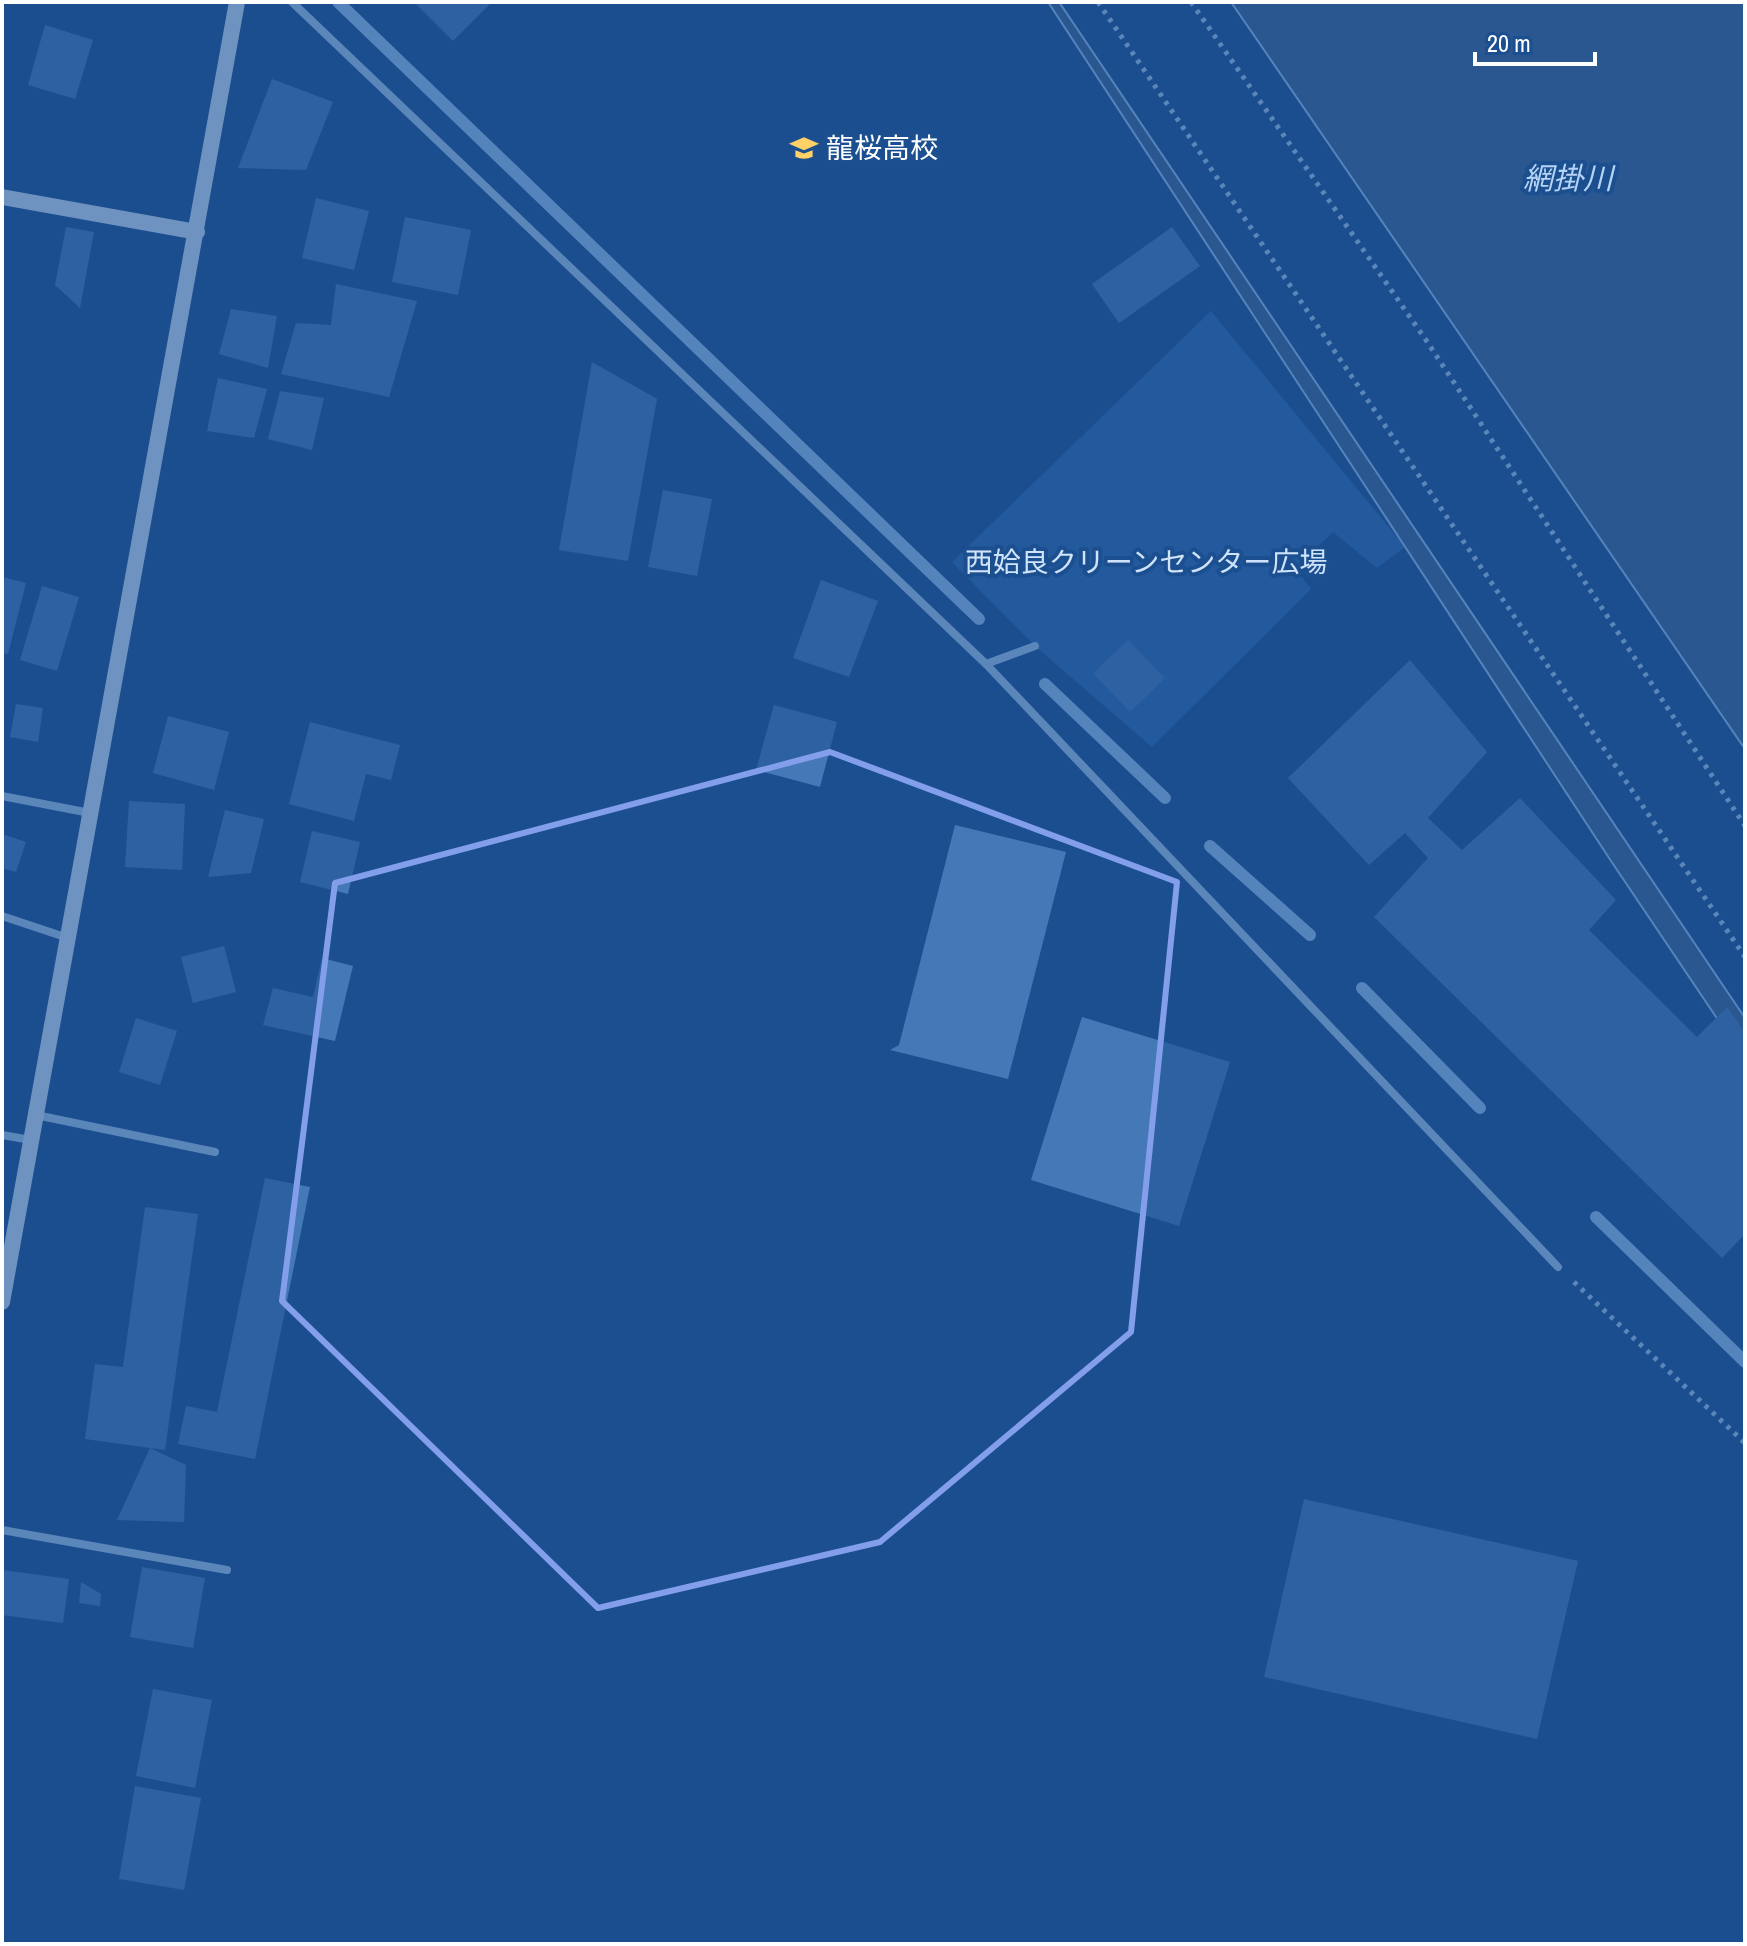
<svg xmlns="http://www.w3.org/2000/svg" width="1747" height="1946" viewBox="0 0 1747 1946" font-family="'Archivo Narrow','Noto Sans JP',sans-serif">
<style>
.green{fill:#2e69ad}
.water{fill:#3c6290;stroke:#9cc4f0;stroke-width:2}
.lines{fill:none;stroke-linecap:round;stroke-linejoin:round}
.stream{stroke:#9cc4f0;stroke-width:12}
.building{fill:#4478b7}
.path{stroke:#a9c9ee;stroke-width:5;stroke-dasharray:4 6;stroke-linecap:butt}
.street{stroke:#a9c9ee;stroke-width:8}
.secondary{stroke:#d6e6fa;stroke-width:16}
.marked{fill:none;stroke:#839eea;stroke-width:6;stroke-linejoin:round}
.labels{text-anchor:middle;stroke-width:8;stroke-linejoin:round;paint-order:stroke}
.poi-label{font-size:28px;fill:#fff;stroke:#1b4f8f;text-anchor:start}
.park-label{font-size:28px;fill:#cfe3fa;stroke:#1b4f8f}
.water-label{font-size:30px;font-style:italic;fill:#b5d3f5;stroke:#1b4f8f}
</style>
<rect width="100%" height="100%" fill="#1b4f8f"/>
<path class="green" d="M 1211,311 L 1405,547 L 1377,568 L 1333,532 L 1295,568 L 1311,589 L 1152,747 L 1035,646 L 952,562 Z"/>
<path class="water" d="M 1048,2 L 1059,2 L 1745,1018 L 1745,1060 L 1611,861 Z
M 1231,2 L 1745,2 L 1745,749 Z"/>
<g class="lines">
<path class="stream" d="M 338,2 L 979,619
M 1045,684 L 1165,798
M 1210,846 L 1310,935
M 1362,988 L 1480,1108
M 1596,1217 L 1745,1362"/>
</g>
<path class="building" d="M 414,2 L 492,2 L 453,41 Z
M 45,25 L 93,40 L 75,99 L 28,85 Z
M 272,79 L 333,102 L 306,170 L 238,168 Z
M 316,198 L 369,211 L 354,270 L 302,258 Z
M 405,217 L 471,230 L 458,295 L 392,282 Z
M 66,227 L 94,232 L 80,308 L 55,285 Z
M 1172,227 L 1200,266 L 1119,323 L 1092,284 Z
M 336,284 L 417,301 L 389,397 L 281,374 L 296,323 L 331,325 Z
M 231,309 L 277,316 L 268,368 L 219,354 Z
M 592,362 L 657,399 L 628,561 L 559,550 Z
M 218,378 L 267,389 L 254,438 L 207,431 Z
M 280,391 L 324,398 L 312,450 L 268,439 Z
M 663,490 L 712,499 L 697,576 L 648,567 Z
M 2,577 L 26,583 L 8,654 L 2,653 Z
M 821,580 L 878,601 L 849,677 L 793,658 Z
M 42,586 L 79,597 L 57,671 L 20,660 Z
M 1128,640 L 1165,678 L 1130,712 L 1093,673 Z
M 1410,660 L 1487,752 L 1428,818 L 1462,850 L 1520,798 L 1616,900 L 1589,930 L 1697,1037 L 1727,1007 L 1745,1033 L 1745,1234 L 1722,1258 L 1374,917 L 1428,858 L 1405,833 L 1369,865 L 1288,778 Z
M 16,704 L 43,708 L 38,742 L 10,737 Z
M 774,705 L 837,722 L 820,787 L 756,770 Z
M 168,716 L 229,732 L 214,790 L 153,773 Z
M 310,722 L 400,745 L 391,780 L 366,774 L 354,821 L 289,804 Z
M 129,801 L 185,804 L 182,870 L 125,867 Z
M 225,810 L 264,819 L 251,873 L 208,877 Z
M 955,825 L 1066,852 L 1008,1079 L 890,1050 L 899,1045 Z
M 312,831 L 360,842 L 348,894 L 300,882 Z
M 2,834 L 26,842 L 16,872 L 2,868 Z
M 224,946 L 236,992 L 193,1003 L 181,957 Z
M 322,958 L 353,966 L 335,1041 L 263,1025 L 273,988 L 313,997 Z
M 1082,1017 L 1230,1062 L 1179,1226 L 1031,1180 Z
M 136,1018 L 177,1031 L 160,1085 L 119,1072 Z
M 265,1178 L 310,1187 L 255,1459 L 178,1444 L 186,1406 L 217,1412 Z
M 145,1207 L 198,1214 L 165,1450 L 150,1448 L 186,1465 L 184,1522 L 117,1520 L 150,1448 L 85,1439 L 95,1364 L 123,1367 Z
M 1304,1499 L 1578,1561 L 1537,1739 L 1264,1677 Z
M 142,1567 L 205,1578 L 193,1648 L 130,1637 Z
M 3,1570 L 69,1579 L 63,1623 L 2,1615 Z
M 81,1582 L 101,1594 L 100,1606 L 79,1603 Z
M 153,1689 L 212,1700 L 195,1788 L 136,1776 Z
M 135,1786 L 201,1798 L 184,1890 L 119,1879 Z"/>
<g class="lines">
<path class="path" d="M 1098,2 L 1745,957
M 1191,2 L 1428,343 L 1745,826
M 1574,1282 L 1745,1443"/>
<path class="street" d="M 292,2 L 986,664 L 1558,1267
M 986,664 L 1035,646
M 2,796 L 90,813
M 2,916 L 68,938
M 36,1115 L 215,1152
M 2,1135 L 31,1140
M 2,1530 L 227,1570"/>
<path class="secondary" d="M 2,197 L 197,232
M 2,1302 L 237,2"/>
</g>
<path d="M0 0H1747V1946H0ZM 830,752 L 1177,882 L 1131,1332 L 880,1542 L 598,1608 L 282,1301 L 335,883 Z" fill="#1b4f8f" fill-opacity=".55" fill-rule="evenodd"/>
<path class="marked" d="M 830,752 L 1177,882 L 1131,1332 L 880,1542 L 598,1608 L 282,1301 L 335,883 Z"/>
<defs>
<g id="school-bare" transform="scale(2.16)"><path d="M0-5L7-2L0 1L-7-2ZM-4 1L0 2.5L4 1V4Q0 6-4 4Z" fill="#ffd166" stroke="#1b4f8f" stroke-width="2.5" paint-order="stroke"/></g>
</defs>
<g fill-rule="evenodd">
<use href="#school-bare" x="804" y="148"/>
</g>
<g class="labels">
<g class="poi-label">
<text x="826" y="158">龍桜高校</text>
</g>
<g class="park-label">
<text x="1146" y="572">西姶良クリーンセンター広場</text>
</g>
<g class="water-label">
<text x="1568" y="189">網掛川</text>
</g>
</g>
<rect width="1747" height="1946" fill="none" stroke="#ffffff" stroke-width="8"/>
<path d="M1475 52v12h120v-12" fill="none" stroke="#ffffff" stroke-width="4"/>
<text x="1487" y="52" font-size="24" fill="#ffffff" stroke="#1b4f8f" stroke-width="6" paint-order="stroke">20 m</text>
</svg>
